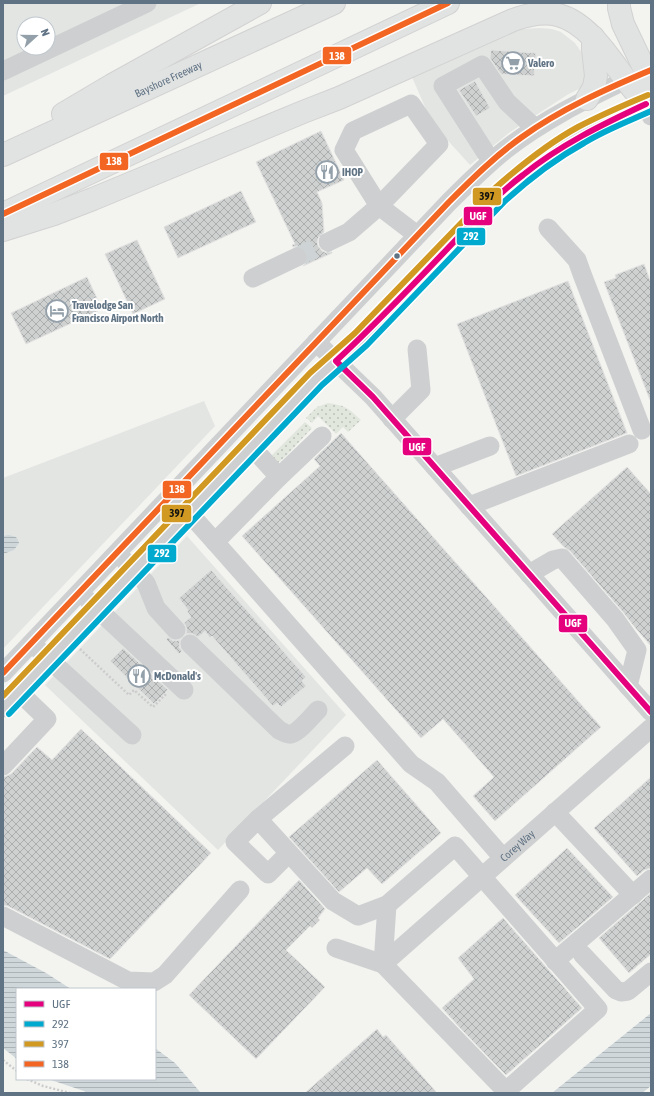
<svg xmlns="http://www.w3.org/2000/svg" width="654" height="1096" viewBox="0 0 654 1096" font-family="'Asap Condensed',sans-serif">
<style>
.built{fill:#e3e5e3;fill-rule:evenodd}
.grass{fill:url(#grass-dots)}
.water{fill:url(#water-rules)}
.building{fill:url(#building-cross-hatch);stroke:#e2e2e1}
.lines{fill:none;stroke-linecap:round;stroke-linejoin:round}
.minor-tunnel{stroke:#ced4d5;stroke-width:19;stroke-dasharray:19 10;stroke-linecap:butt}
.highway-casing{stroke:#d1d2d1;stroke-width:24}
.path{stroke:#ccc;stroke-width:2.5;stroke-dasharray:2 2;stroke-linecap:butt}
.minor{stroke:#cecfd0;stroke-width:19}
.highway{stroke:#e1e2e2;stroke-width:22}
.bus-1-casing{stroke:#fff;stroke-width:9}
.bus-2-casing{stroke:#fff;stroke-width:9}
.bus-3-casing{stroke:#fff;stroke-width:9}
.bus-4-casing{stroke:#fff;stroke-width:9}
.bus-1{stroke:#e5007d;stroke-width:6}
.bus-2{stroke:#00a9ce;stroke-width:6}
.bus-3{stroke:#d19921;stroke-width:6}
.bus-4{stroke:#f26522;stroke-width:6}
.bus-dot{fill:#607384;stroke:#fff;stroke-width:1.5}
.labels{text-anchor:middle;stroke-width:4;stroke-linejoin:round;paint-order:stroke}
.poi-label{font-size:11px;font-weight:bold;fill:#607384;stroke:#fff;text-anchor:start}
.street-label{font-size:11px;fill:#607384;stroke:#fff}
.line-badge{stroke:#fff;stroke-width:1.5}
.badge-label{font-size:11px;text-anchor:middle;font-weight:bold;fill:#fff}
.pale-badge-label{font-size:11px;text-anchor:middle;font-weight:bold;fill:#111}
</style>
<defs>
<pattern id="grass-dots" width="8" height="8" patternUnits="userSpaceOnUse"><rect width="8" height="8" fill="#e2e7de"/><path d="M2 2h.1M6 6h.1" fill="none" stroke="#bbc0ba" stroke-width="1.8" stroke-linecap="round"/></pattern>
<pattern id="water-rules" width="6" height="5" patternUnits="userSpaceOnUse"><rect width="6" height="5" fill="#cfd7da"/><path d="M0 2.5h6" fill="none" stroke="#abb3b6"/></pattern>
<pattern id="building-cross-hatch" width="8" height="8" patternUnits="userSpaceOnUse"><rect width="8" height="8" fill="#cfd1d1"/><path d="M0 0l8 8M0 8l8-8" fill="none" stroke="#abaeaf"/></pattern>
</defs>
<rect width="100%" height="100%" fill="#f3f4f0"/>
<path class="built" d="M 3,3 L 201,3 L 3,96 ZM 24,24 L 48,24 L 48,48 L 24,48 Z
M 540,28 L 552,29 L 561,32 L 575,43 L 582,53 L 584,61 L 586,74 L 581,88 L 567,95 L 510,132 L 470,165 L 432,123 L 412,77 L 511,32 L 522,29 Z
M 204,401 L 215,426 L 3,649 L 3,478 Z
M 187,536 L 346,715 L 218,850 L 45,685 Z"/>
<path class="grass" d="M 328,403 C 347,406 348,408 361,420 L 348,432 L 343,427 L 336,434 L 318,416 L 312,423 L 306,418 L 317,407 Z
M 305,422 L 312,428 L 286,456 L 278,463 L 269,458 Z"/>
<path class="water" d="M 9,535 L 16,537 L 18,540 L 19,543 L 14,550 L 3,554 L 3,536 Z
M 3,950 L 46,973 L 71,989 L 17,989 L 17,1059 L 3,1048 Z
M 651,1013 L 651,1086 L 642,1093 L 552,1093 Z
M 155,1048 L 175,1063 L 201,1093 L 87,1093 L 84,1091 L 48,1079 L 155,1079 Z"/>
<path class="building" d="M 491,50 L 536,53 L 534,76 L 501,74 L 490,58 Z
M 475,81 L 490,108 L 476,116 L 459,90 Z
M 321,131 L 344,180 L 317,192 L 322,203 L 324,232 L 319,236 L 317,242 L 318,246 L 322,251 L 327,253 L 332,252 L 332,253 L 303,266 L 306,263 L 308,258 L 307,253 L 303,248 L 297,246 L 293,247 L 292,245 L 295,244 L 256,162 Z
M 241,191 L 256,222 L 178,258 L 164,227 Z
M 137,240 L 165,299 L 133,314 L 105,254 Z
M 644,264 L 651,283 L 651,400 L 650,400 L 604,282 L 616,278 L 615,275 Z
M 87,277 L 102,309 L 26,344 L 11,313 Z
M 568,281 L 627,433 L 516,476 L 457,324 Z
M 341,433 L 601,727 L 495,821 L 473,796 L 494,777 L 443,719 L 421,738 L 242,536 L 320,466 L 314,459 Z
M 627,467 L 651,494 L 651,646 L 633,625 L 623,612 L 570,551 L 564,547 L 552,534 Z
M 211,570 L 306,677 L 302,681 L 306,686 L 281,707 L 277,703 L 273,706 L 212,636 L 210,638 L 205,631 L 198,637 L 192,633 L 186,634 L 187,628 L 184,623 L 191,617 L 187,611 L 188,610 L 179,598 Z
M 168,637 L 173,641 L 180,640 L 179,647 L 182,651 L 179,654 L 166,639 Z
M 123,648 L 168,690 L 154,704 L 110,661 Z
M 81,729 L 211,853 L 110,959 L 8,906 L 3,905 L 3,777 L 7,776 L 11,774 L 37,747 L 52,760 Z
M 377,760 L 441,833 L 382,884 L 367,868 L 339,892 L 289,837 Z
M 651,777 L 651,868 L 644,870 L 637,876 L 594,828 Z
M 567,848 L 613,897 L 559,943 L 515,895 Z
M 299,880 L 325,909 L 318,918 L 320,920 L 312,928 L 310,926 L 286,950 L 325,987 L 256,1059 L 189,995 Z
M 651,893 L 651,954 L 629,973 L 599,938 Z
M 503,918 L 582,1008 L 506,1075 L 462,1030 L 442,1008 L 474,979 L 458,958 Z
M 377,1029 L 383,1037 L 386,1035 L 437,1093 L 305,1093 Z"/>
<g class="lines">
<path class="minor-tunnel" d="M 297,257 L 328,242"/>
<g class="highway-casing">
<g id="highway">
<path d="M 619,3 L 619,8 L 623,24 L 646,72 L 646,104"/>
<path d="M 587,99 L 594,87 L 596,76 L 593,49 L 593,37"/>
<path d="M 63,114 L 112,85 L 260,3"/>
<path id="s2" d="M 3,155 L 334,3"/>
<path d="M 3,214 L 448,3"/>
<path d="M 3,230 L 54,214 L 93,199 L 303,112 L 339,98 L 513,20 C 527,15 542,11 558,15 C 587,22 609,57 626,80 C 632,88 639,96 646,104"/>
</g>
</g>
<path class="path" d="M 80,649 L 129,695 L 134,690 L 153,707 L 166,694
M 3,1060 L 17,1071
M 27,1079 L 43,1086 L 70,1093"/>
<g class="minor">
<path d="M 3,71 L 147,3"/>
<path d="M 491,161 L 443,86 L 482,65 L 507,102 L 535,128"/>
<path d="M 548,228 L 577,260 L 582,274 L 642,430"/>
<path d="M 328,242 L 349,232 L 379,206 L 344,150 L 353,131 L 411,104 L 439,144 L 379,206 L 417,235"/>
<path d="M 253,278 L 297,257"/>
<path d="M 316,342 L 373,397 L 651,712"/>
<path d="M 392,419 L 421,390 L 417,349"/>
<path d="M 252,447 L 279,477 L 322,436"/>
<path d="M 435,467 L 490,446"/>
<path d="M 180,504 L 189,513 L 215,542 L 411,764 L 437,782 L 503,858"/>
<path d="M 469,506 L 629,444"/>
<path d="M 215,542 L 279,477"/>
<path d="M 125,561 L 146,583 L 156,608 L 176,630"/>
<path d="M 529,574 L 553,560 L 562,558 L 615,619 L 637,650 L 628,686"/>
<path d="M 89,601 L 184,690"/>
<path d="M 190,644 L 279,730 C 283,732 287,735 291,734 C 299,732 312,716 318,710"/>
<path d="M 40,651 L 132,735"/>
<path d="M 3,673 L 449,202 C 467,184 485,166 505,150 C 542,121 584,100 626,80"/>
<path d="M 3,708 L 316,379 L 361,339 L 499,195 L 523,174 L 551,154 L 581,135 L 609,121 L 646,104 L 651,116"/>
<path d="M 3,766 L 47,719 L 19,692"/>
<path d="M 555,812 L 633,895"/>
<path d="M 258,819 L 345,746"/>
<path d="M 289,853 L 268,874 L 235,842 L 258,819 L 333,901 L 358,916 L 387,905 L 455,846 L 598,1009 L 506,1091 L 383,964 L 336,948"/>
<path d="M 3,916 L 128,981 L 154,982 L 165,975 L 240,890"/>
<path d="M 582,954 L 616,990 L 621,992 L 628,991 L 651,972"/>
<path d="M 555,961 L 651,879"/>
<path id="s1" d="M 383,964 L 651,728"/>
<path d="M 383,964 L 387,905"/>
</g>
<use href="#highway" class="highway"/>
<g class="bus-1-casing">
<path id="bus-1" d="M 336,361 L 373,397 L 651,712
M 336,361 C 376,324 414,284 451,245 C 474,221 496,195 523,175 C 560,145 603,124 646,104"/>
</g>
<g class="bus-2-casing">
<path id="bus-2" d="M 9,714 L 322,385 L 367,345 L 505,201 C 529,179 555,159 584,143 C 605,130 629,121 651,111"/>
</g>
<g class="bus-3-casing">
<path id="bus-3" d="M 3,696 L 310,373 L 355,333 L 494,189 C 520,166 547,144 578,127 C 601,115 624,105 648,95"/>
</g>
<g class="bus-4-casing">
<path id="bus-4" d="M 3,214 L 448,3
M 3,673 L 449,202 C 472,179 495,156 522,137 C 561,109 606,89 651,70"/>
</g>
<use href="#bus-1" class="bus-1"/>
<use href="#bus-2" class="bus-2"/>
<use href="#bus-3" class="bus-3"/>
<use href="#bus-4" class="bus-4"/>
</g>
<defs>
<g id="supermarket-ring" transform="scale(1.15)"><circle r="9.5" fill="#fff" stroke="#93a0aa" stroke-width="1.5"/><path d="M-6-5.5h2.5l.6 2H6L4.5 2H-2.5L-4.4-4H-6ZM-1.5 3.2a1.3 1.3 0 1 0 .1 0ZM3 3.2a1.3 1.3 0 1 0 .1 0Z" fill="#93a0aa"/></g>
<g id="restaurant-ring" transform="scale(1.15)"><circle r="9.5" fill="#fff" stroke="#93a0aa" stroke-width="1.5"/><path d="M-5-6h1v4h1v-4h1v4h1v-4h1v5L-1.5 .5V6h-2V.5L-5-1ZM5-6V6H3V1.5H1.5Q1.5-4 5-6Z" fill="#93a0aa"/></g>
<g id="hotel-ring" transform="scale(1.15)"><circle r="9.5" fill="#fff" stroke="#93a0aa" stroke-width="1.5"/><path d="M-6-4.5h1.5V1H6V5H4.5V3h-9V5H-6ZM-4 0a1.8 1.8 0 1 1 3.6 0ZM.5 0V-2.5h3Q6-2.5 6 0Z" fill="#93a0aa"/></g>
</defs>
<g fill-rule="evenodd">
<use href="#supermarket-ring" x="513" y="63"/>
<use href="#restaurant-ring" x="327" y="172"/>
<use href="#hotel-ring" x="57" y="311"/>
<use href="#restaurant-ring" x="139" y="676"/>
</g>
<circle class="bus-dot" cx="397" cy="256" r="3.5"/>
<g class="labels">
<g class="poi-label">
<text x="528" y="67">Valero</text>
<text x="342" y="176">IHOP</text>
<text x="72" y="309">Travelodge San<tspan x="72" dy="13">Francisco Airport North</tspan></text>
<text x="154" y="680">McDonald's</text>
</g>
<g class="street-label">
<text dy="4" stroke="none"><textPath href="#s2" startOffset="182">Bayshore Freeway</textPath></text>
<text dy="4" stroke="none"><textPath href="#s1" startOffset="179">Corey Way</textPath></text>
</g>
</g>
<g class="line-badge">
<rect x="322" y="46" width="30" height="19" rx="4" fill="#f26522"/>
<rect x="99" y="152" width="30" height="19" rx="4" fill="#f26522"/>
<rect x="472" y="187" width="30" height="19" rx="4" fill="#d19921"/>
<rect x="463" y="206" width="30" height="20" rx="4" fill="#e5007d"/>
<rect x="456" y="227" width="30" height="19" rx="4" fill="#00a9ce"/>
<rect x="402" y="437" width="30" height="19" rx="4" fill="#e5007d"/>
<rect x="162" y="480" width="30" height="19" rx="4" fill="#f26522"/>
<rect x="161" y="504" width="31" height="19" rx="4" fill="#d19921"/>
<rect x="147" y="544" width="30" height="19" rx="4" fill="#00a9ce"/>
<rect x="558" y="614" width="30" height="19" rx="4" fill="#e5007d"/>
</g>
<g class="badge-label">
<text x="337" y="60">138</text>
<text x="114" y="165">138</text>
<text x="478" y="220">UGF</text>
<text x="471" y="240">292</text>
<text x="417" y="451">UGF</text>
<text x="177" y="493">138</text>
<text x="162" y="557">292</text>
<text x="573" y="627">UGF</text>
</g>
<g class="pale-badge-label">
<text x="487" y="200">397</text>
<text x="177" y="517">397</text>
</g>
<rect width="654" height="1096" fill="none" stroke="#607384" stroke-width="8"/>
<rect x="16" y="988" width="140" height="92" fill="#ffffff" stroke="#bfc7ce"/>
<rect x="24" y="1001" width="20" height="6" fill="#e5007d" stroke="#bfc7ce"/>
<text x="52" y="1008" font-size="12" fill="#607384">UGF</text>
<rect x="24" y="1021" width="20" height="6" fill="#00a9ce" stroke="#bfc7ce"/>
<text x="52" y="1028" font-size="12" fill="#607384">292</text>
<rect x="24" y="1041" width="20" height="6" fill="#d19921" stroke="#bfc7ce"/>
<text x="52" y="1048" font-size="12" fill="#607384">397</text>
<rect x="24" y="1061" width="20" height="6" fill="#f26522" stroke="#bfc7ce"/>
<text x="52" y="1068" font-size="12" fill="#607384">138</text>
<g transform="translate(36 36) rotate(69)"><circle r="19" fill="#ffffff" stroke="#bfc7ce"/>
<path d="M0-3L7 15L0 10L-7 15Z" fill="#93a0aa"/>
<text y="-6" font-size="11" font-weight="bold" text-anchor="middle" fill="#607384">N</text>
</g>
</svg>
